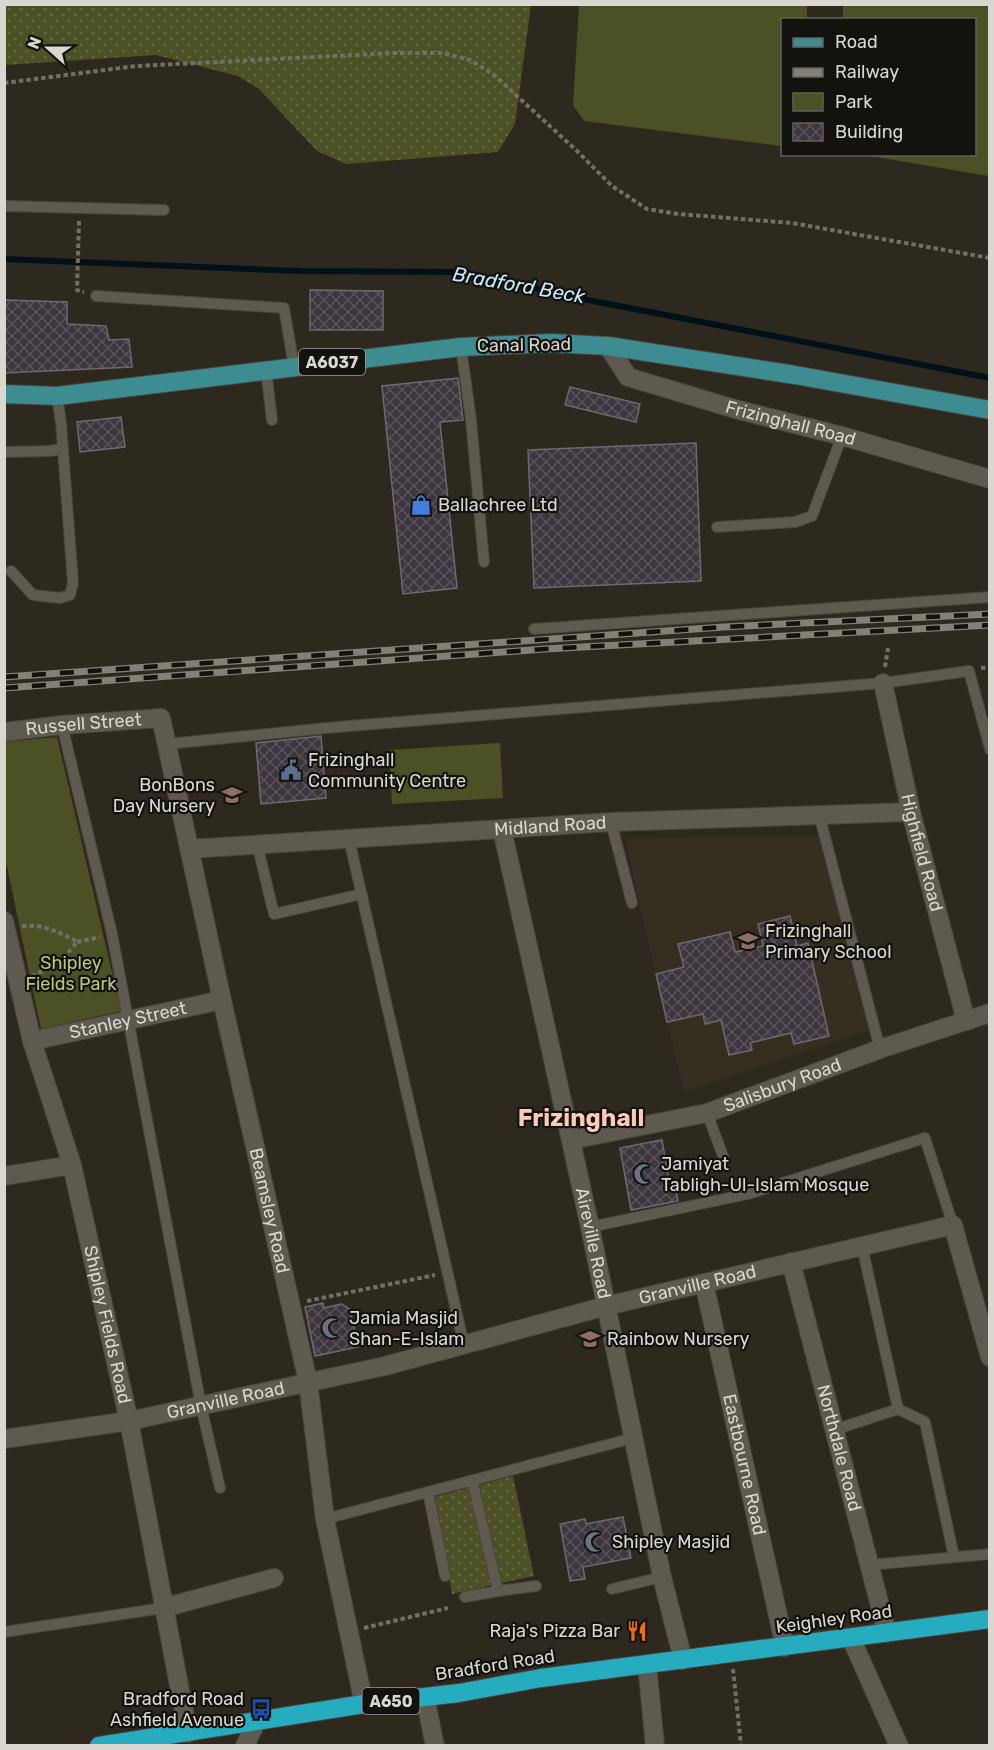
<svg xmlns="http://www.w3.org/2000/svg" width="994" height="1750" viewBox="0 0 994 1750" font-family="Rubik,sans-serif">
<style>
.built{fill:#362f1f}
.grass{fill:url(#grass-dots)}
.park{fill:#4b5124}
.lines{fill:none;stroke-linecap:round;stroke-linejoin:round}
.stream{stroke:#011119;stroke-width:6}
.building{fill:url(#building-cross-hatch);stroke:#706871;stroke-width:1.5}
.lane-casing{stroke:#49453d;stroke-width:12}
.street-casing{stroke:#49453d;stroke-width:20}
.secondary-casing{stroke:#49453d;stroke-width:20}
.primary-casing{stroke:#49453d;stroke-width:20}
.highway-casing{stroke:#49453d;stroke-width:20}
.path{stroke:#736f67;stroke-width:4;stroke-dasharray:4.5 3;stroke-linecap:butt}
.lane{stroke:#5f5a4f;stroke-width:10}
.street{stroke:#5f5a4f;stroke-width:18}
.secondary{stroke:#5f5a4f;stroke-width:18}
.primary{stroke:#3c8c92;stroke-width:18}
.highway{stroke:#25adbf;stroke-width:18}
.rail-casing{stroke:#848078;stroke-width:7}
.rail{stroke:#14120e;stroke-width:4.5;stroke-dasharray:14;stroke-linecap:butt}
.labels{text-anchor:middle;stroke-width:4.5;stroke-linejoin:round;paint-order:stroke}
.shield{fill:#14120e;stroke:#9f9c96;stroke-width:1.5}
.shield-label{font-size:16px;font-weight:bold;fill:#dad7d1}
.street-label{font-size:18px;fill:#dad7d1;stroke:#14120e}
.poi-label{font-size:18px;fill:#dad7d1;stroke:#14120e;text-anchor:start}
.park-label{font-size:18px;fill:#bbc777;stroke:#14120e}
.water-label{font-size:20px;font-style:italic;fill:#c8e9fb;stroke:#14120e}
.district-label{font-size:24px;font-weight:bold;fill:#fbcaba;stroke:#14120e}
</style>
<defs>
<pattern id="grass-dots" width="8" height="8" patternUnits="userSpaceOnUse" patternTransform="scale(1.5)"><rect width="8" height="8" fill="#4b5124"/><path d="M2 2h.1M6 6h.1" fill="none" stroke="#646943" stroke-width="1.8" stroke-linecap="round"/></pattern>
<pattern id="building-cross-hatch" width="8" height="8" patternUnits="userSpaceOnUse" patternTransform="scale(1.5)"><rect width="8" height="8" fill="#3e363f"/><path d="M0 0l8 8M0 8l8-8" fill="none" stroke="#59525a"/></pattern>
</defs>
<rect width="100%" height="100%" fill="#2d291f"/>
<path class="built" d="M 823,837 L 871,1030 L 684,1092 L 640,908 L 626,838 Z"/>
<path class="grass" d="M 5,4 L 531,4 L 531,5 L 515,124 L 498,152 L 346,164 L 317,151 L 259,89 L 238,76 L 156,55 L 5,65 Z
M 513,1476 L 534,1576 L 452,1594 L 434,1497 Z"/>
<path class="park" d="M 579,4 L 807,5 L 807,19 L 782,20 L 782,146 L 584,121 L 573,105 Z
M 843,5 L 989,5 L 989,176 L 864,155 L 974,154 L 974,20 L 843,19 Z
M 57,737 L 121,1011 L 41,1029 L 5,857 L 5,742 Z
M 500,743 L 503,798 L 392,804 L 389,750 Z"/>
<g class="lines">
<path class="stream" d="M 4,259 L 300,271 L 461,272 L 583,299 L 990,378"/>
</g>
<path class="building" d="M 310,290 L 383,291 L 383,330 L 310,330 Z
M 4,300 L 67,302 L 67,324 L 106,326 L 109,340 L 129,339 L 132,367 L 4,373 Z
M 458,378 L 463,420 L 440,422 L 457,588 L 403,594 L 382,386 Z
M 570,387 L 640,404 L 636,422 L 565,405 Z
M 121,417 L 125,447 L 80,452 L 77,422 Z
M 696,443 L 701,581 L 534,588 L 528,450 Z
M 321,736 L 326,798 L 261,804 L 256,743 Z
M 790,916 L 797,946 L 808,943 L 829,1036 L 794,1044 L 791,1033 L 750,1043 L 752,1050 L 729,1055 L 721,1020 L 705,1024 L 703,1014 L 667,1022 L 656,974 L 684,967 L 678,944 L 730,932 L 735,952 L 763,946 L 758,924 Z
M 662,1140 L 670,1187 L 675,1186 L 678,1201 L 631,1210 L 620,1148 Z
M 323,1303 L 324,1308 L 341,1304 L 350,1309 L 358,1347 L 315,1356 L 305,1307 Z
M 623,1517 L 631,1558 L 583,1567 L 585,1579 L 570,1581 L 560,1524 L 585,1519 L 586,1524 Z"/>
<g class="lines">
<g class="lane-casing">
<path id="lane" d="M 4,206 L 164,210
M 96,296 L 284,308 L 294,367
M 461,347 L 471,420 L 484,562
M 266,370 L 272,420
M 4,452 L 49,451 L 63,449
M 717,527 L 795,522 L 812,516 L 842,436
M 11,571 L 33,595 L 60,598 L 70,595 L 73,583 L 61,423 L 57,396
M 534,629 L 990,597
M 62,725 L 112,934 L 201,1406 L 220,1488
M 167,744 L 337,727 L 883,683 L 969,671 L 990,749
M 819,814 L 880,1049
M 611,822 L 632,903
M 349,839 L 464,1345
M 257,844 L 274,914 L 362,894
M 707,1113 L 723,1156
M 590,1227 L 748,1194 L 925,1138 L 953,1225
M 862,1246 L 898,1409 L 925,1422 L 954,1557
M 834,1430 L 898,1409
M 428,1492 L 445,1576
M 325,1519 L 633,1438
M 869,1565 L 990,1554
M 612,1589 L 662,1577
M 498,1591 L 536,1586
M 465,1597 L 498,1591 L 472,1480
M 4,1632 L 163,1608"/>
</g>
<g class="street-casing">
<g id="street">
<path id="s1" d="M 883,683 L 911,812 L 966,1021"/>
<path id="s2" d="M 4,732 L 62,725 L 161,718 L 222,1000 L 308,1382 L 325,1519 L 364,1704"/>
<path id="s3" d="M 502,829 L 590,1227 L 662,1577 L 683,1660"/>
<path id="s4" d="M 189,849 L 611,822 L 911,812"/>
<path id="s5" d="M 4,921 L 32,1041 L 72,1165 L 129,1421 L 188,1733"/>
<path id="s6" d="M 32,1041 L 222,1000"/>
<path id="s7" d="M 571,1140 L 707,1113 L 880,1049 L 990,1013"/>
<path d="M 4,1176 L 72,1165"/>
<path id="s8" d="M 791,1262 L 887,1633"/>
<path id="s9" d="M 704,1283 L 785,1647"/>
<path id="s10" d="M 4,1439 L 129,1421 L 385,1366 L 606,1306 L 953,1225 L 990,1357"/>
<path d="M 163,1608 L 274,1578"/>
<path d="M 851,1638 L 899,1746"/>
<path d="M 647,1665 L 655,1746"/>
<path d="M 425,1697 L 435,1746"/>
<path d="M 245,1746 L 256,1722"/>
</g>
</g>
<g class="secondary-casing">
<g id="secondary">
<path id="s11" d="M 608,346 L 628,377 L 735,409 L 842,436 L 990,479"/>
</g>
</g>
<g class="primary-casing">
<path id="primary" d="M 4,394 L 57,396 L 461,347 L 551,343 L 608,346 L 795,375 L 990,410"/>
</g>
<g class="highway-casing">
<path id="highway" d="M 99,1746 L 364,1704 L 459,1693 L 541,1678 L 990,1619"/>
</g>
<path class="path" d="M 4,83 L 136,66 L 394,53 L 442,53 L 470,60 L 493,74 L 576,150 L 612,186 L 647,209 L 678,214 L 792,223 L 990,258
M 79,221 L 77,290 L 84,292
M 885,667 L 888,648
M 981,668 L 990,667
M 22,926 C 43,924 60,932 77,942 L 58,965 L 33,975
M 77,942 L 100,937
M 307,1301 L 435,1275
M 364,1628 L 448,1608
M 733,1669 L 741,1746"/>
<use href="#lane" class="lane"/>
<use href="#street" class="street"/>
<use href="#secondary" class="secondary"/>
<use href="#primary" class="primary"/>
<use href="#highway" class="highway"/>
<g class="rail-casing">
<path id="rail" d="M 4,677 L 723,627 L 990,614
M 4,688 L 545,649 L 990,625"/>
</g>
<use href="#rail" class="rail"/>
</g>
<defs>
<g id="shop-bare" transform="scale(1.62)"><path d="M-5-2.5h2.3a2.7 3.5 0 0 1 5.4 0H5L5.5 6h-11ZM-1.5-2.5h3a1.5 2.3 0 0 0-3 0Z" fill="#3f7fe0" stroke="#14120e" stroke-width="2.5" paint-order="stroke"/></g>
<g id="civic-bare" transform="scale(1.62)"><path d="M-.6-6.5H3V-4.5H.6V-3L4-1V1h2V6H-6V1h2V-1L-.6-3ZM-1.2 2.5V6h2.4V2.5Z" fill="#5c6f8a" stroke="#14120e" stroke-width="2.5" paint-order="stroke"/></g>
<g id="school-bare" transform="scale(1.62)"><path d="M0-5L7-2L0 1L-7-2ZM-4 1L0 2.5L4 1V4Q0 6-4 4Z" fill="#8d6e63" stroke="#14120e" stroke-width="2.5" paint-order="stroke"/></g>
<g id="mosque-bare" transform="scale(1.62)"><path d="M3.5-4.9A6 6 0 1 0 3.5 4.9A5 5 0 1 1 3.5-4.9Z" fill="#6b7280" stroke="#14120e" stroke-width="2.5" paint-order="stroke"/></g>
<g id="restaurant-bare" transform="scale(1.62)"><path d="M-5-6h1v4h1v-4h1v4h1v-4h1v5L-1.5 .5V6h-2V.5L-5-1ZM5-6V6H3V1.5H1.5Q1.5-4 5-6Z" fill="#e8710a" stroke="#14120e" stroke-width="2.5" paint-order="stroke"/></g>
<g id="bus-bare" transform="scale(1.62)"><path d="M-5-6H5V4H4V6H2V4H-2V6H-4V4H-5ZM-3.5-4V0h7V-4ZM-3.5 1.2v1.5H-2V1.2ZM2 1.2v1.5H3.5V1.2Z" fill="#1a4fb4" stroke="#14120e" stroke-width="2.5" paint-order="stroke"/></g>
</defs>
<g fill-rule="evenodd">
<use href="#shop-bare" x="421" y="505"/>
<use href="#civic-bare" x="291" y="770"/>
<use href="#school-bare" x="232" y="795"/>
<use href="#school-bare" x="748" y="941"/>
<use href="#mosque-bare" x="644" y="1174"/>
<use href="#mosque-bare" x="332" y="1328"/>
<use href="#school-bare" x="590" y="1339"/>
<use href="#mosque-bare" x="595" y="1542"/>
<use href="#restaurant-bare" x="637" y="1631"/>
<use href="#bus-bare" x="261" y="1709"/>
</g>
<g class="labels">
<g class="shield">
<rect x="299" y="349" width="66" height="26" rx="4.5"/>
<rect x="362.5" y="1688" width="57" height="26" rx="4.5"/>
</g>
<g class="shield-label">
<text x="332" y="368">A6037</text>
<text x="391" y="1707">A650</text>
</g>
<g class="street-label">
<text transform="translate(524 345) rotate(-1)" y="6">Canal Road</text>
<text dy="6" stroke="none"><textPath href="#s11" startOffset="206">Frizinghall Road</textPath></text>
<text dy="6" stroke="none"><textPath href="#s2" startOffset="80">Russell Street</textPath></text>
<text dy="6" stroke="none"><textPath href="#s4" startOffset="362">Midland Road</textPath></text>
<text dy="6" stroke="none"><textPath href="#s1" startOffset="174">Highfield Road</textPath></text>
<text dy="6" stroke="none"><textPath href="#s6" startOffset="98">Stanley Street</textPath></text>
<text dy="6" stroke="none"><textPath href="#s7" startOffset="219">Salisbury Road</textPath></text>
<text dy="6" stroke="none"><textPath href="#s2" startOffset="662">Beamsley Road</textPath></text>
<text dy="6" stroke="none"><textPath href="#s3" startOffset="424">Aireville Road</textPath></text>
<text dy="6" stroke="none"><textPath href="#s10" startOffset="711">Granville Road</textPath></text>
<text dy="6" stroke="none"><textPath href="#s5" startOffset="417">Shipley Fields Road</textPath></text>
<text dy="6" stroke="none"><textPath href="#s10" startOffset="225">Granville Road</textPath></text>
<text dy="6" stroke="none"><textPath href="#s8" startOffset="192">Northdale Road</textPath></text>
<text dy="6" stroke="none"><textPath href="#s9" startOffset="186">Eastbourne Road</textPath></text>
<text transform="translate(834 1619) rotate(-8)" y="6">Keighley Road</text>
<text transform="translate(495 1665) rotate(-9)" y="6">Bradford Road</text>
</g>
<g class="poi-label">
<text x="438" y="511">Ballachree Ltd</text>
<text x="308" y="766">Frizinghall<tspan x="308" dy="21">Community Centre</tspan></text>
<text x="215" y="791" text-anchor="end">BonBons<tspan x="215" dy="21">Day Nursery</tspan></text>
<text x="765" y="937">Frizinghall<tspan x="765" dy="21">Primary School</tspan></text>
<text x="661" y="1170">Jamiyat<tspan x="661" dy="21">Tabligh-Ul-Islam Mosque</tspan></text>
<text x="349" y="1324">Jamia Masjid<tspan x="349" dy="21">Shan-E-Islam</tspan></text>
<text x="607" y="1345">Rainbow Nursery</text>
<text x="612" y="1548">Shipley Masjid</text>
<text x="620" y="1637" text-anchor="end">Raja's Pizza Bar</text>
<text x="244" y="1705" text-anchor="end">Bradford Road<tspan x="244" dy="21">Ashfield Avenue</tspan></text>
</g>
<g class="park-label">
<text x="71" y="969">Shipley<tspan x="71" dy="21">Fields Park</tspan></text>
</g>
<g class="water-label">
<text transform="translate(519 285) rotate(10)" y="7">Bradford Beck</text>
</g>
<g class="district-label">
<text x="581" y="1126">Frizinghall</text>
</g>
</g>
<rect width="994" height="1750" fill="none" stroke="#dad7d1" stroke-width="12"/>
<rect x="781" y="18" width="195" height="138" fill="#14120e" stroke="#63615c" stroke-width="1.5"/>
<rect x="793" y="38" width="30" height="9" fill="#3c8c92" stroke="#63615c" stroke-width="1.5"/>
<text x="835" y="48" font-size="18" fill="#dad7d1">Road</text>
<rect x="793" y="68" width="30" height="9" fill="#848078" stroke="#63615c" stroke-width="1.5"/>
<text x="835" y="78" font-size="18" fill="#dad7d1">Railway</text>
<rect x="793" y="93" width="30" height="18" fill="#4b5124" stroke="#63615c" stroke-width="1.5"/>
<text x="835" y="108" font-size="18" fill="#dad7d1">Park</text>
<rect x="793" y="123" width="30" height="18" fill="url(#building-cross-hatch)" stroke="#63615c" stroke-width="1.5"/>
<text x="835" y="138" font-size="18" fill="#dad7d1">Building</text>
<g transform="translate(48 48) rotate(291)" stroke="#14120e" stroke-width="4.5" paint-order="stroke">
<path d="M0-4.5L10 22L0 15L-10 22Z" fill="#dad7d1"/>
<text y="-9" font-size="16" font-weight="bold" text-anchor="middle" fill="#dad7d1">N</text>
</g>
</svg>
